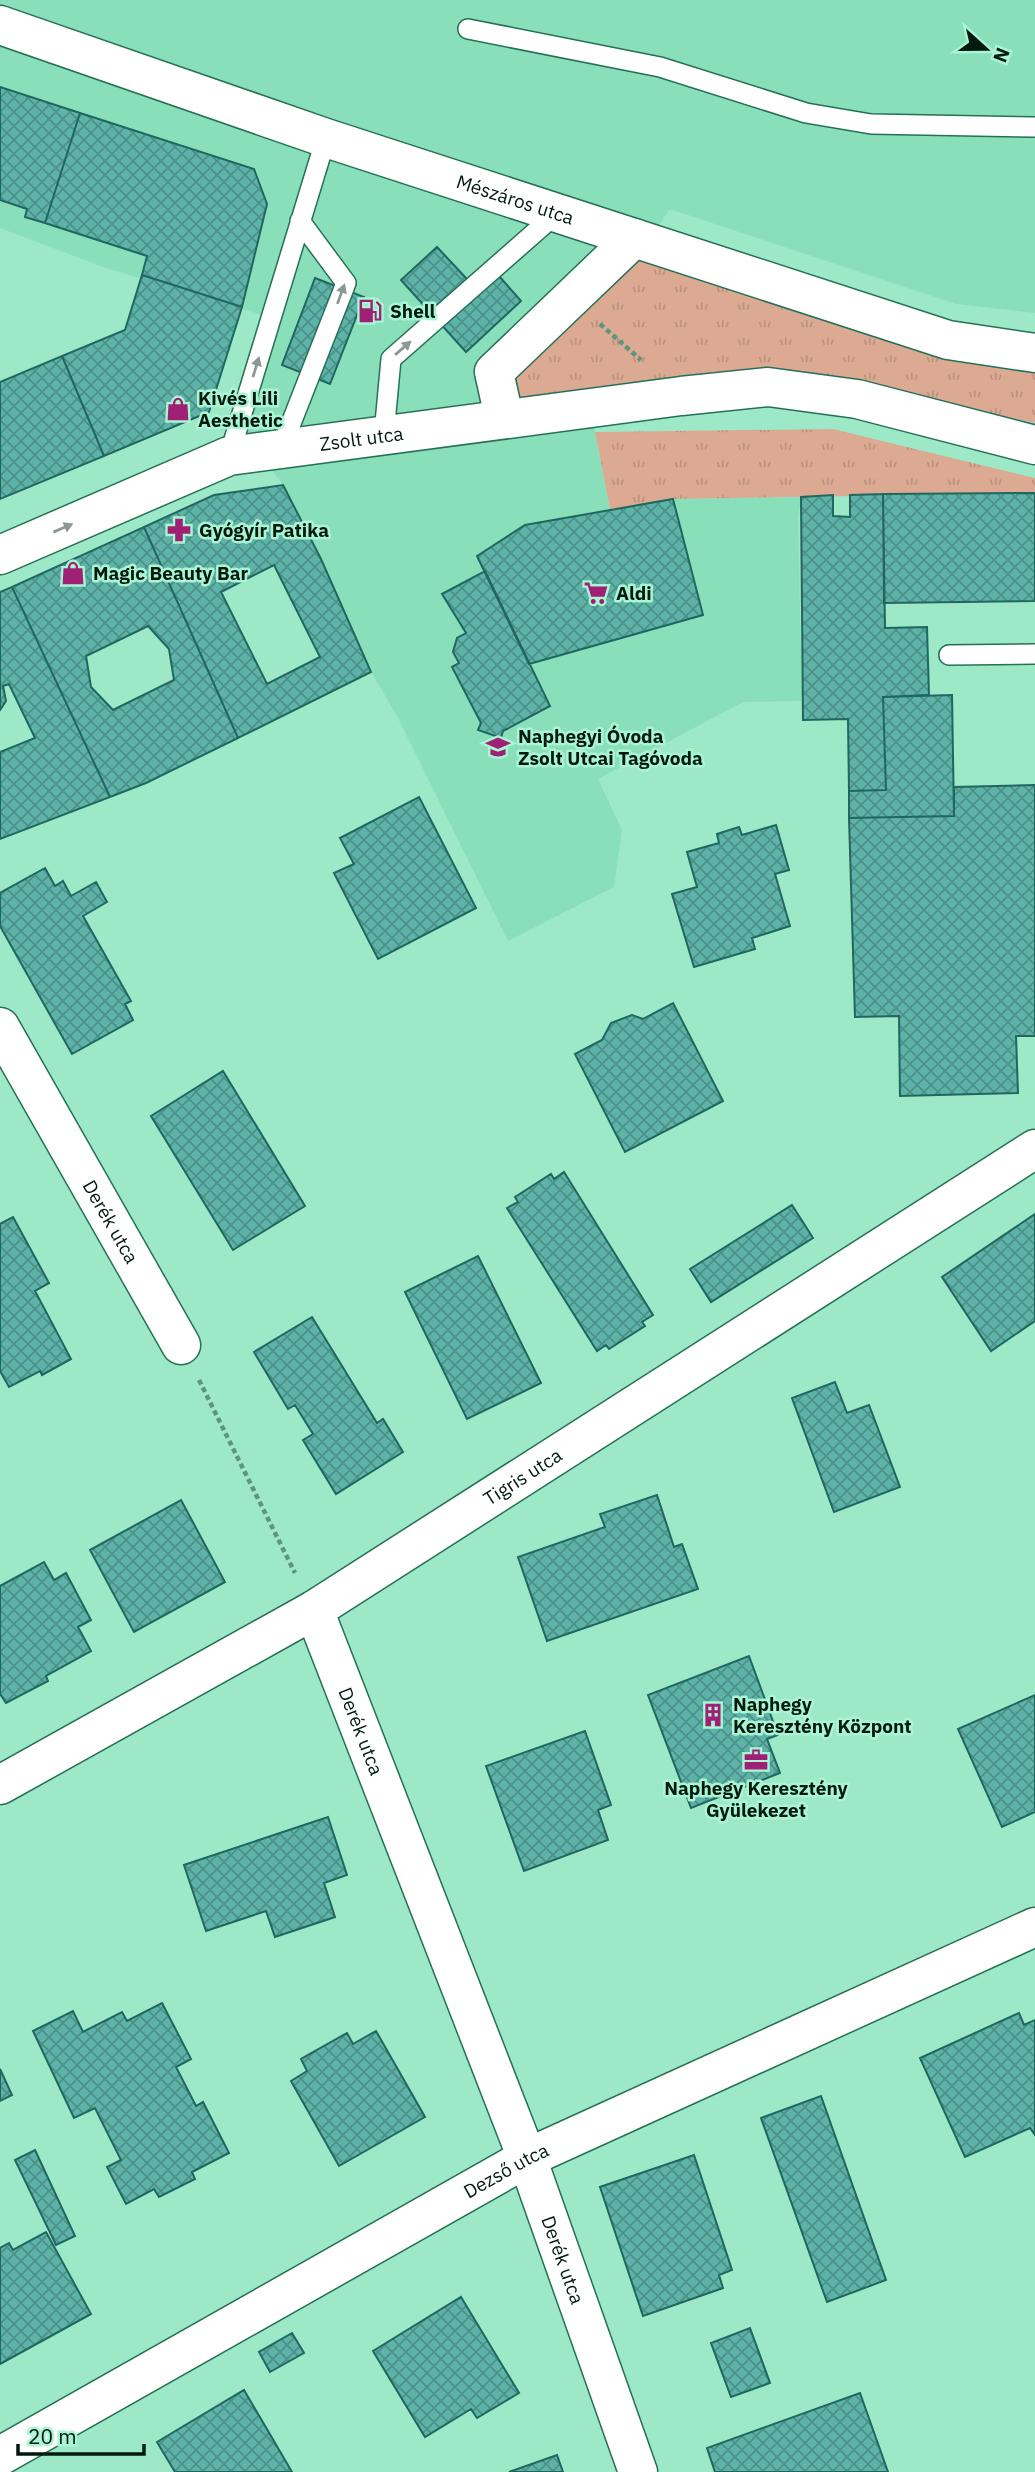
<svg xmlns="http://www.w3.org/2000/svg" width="1035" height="2472" viewBox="0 0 1035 2472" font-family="'IBM Plex Sans',sans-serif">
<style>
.built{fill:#8adfbb}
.grass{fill:url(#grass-tufts)}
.building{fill:url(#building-cross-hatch);stroke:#206760;stroke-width:2;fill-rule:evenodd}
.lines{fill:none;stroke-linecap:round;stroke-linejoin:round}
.lane-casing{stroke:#247155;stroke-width:22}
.street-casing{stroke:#247155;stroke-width:41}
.secondary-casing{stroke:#247155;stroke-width:41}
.path{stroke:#5e957d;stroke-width:4.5;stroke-dasharray:5 3.5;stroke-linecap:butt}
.lane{stroke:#fff;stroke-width:19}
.street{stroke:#fff;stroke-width:38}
.secondary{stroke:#fff;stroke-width:38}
.oneway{fill:#8c9893}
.labels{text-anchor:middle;stroke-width:5;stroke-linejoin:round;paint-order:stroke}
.street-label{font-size:19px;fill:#001a0f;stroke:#aaf5d4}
.poi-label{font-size:19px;font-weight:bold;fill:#001a0f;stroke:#aaf5d4;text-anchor:start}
</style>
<defs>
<pattern id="grass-tufts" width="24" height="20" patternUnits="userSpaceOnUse" patternTransform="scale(1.75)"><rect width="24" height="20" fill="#dcaa93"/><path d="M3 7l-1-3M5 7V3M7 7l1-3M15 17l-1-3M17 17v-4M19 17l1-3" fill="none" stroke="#bb927e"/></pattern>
<pattern id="building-cross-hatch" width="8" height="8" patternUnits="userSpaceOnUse" patternTransform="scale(1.75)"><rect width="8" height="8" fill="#5eb3a9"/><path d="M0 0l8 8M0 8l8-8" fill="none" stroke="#4b9188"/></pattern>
</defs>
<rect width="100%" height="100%" fill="#9de8c7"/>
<path class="built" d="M 0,0 L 1035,0 L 1035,313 L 956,304 L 670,209 L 638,255 L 592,389 L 595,432 L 610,509 L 673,499 L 801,497 L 798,519 L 802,701 L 743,702 L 598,779 L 622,830 L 614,887 L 508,941 L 396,714 L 371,672 L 321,559 L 283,485 L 243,431 L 276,319 L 106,268 L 0,228 Z"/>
<path class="grass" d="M 638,255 L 1035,365 L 1035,423 L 782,372 L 516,400 L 510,377 Z
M 833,429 L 1035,478 L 1035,493 L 673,499 L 610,509 L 595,432 Z"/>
<path class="building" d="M 0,87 L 80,113 L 45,223 L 25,217 L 27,209 L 0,200 Z
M 80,113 L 254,169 L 267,204 L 242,307 L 142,275 L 147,256 L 45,223 Z
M 437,247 L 480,293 L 499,276 L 521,301 L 466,352 L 401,280 Z
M 142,275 L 242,307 L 209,412 L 104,456 L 62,356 L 125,330 Z
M 315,278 L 364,297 L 330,384 L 282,365 Z
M 62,356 L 104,456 L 0,499 L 0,382 Z
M 283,485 L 321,559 L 371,672 L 238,738 L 144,527 L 214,495 ZM 274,565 L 320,657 L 267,684 L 221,592 Z
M 1035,493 L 1035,601 L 884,603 L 883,494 Z
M 883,494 L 885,628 L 927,627 L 929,695 L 883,697 L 886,790 L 849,791 L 848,719 L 803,720 L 801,497 L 833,495 L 833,516 L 850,517 L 850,495 Z
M 673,499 L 703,615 L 529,664 L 477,556 L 525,525 Z
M 144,527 L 238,738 L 146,783 L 110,797 L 12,587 ZM 148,626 L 169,649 L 174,680 L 113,710 L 91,687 L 86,656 Z
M 485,571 L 550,706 L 503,731 L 501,738 L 478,730 L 481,723 L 452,667 L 459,663 L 453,652 L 457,638 L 466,633 L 442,594 Z
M 12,587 L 110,797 L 0,839 L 0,752 L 35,738 L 9,684 L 3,686 L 6,701 L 0,710 L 0,592 Z
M 952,695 L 954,816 L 849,818 L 849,791 L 886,790 L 883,697 Z
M 1035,785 L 1035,1036 L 1016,1036 L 1018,1093 L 900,1096 L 899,1016 L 855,1017 L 849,818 L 954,816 L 954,787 Z
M 419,797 L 476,908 L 378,959 L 334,873 L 354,864 L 340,838 Z
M 776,825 L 789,870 L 775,874 L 790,926 L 752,938 L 755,949 L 694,967 L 672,894 L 697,887 L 687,852 L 719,843 L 717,834 L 739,827 L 742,835 Z
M 45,868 L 55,886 L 63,881 L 71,896 L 96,882 L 107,902 L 83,916 L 131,1001 L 125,1004 L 133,1020 L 72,1054 L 0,926 L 0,893 Z
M 673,1003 L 723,1101 L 625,1152 L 575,1054 L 602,1040 L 611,1023 L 632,1015 L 643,1019 Z
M 223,1071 L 305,1206 L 233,1250 L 151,1116 Z
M 564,1172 L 653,1315 L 642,1322 L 645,1326 L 609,1349 L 606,1345 L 597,1351 L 507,1208 L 518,1202 L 515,1197 L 551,1174 L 554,1179 Z
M 792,1205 L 813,1238 L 711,1302 L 690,1269 Z
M 1035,1214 L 1035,1321 L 991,1351 L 942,1277 Z
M 13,1217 L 49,1283 L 35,1291 L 71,1359 L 42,1375 L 40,1371 L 9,1387 L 0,1371 L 0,1224 Z
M 478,1256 L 541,1383 L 467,1419 L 405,1292 Z
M 312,1317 L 377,1423 L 383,1419 L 403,1452 L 336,1494 L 303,1440 L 313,1434 L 295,1405 L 288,1409 L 254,1352 Z
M 835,1382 L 847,1413 L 869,1405 L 900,1487 L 834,1512 L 792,1398 Z
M 657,1495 L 674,1547 L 682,1544 L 698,1589 L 547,1641 L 518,1557 L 605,1527 L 600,1514 Z
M 181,1500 L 225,1582 L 134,1632 L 90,1550 Z
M 44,1562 L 54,1580 L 66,1573 L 91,1620 L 78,1627 L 91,1651 L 46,1676 L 48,1681 L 6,1703 L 0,1694 L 0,1586 Z
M 749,1656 L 778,1735 L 767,1739 L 780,1773 L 691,1808 L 648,1695 Z
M 1035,1695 L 1035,1812 L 1002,1827 L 958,1729 Z
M 585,1731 L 611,1805 L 598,1810 L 608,1840 L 524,1871 L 486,1766 Z
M 328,1817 L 347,1875 L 324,1883 L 335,1917 L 275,1937 L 266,1911 L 206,1931 L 184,1865 Z
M 162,2003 L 191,2059 L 176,2067 L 196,2106 L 203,2102 L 229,2153 L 192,2172 L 195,2179 L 159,2197 L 154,2189 L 126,2204 L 107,2167 L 121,2160 L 95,2108 L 74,2118 L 33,2031 L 73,2011 L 83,2032 L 122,2012 L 127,2021 Z
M 1019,2013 L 1024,2025 L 1035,2020 L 1035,2135 L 1030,2128 L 965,2157 L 920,2058 Z
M 376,2031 L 425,2117 L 339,2166 L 291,2081 L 307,2071 L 301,2059 L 347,2033 L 353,2044 Z
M 0,2069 L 12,2095 L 0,2101 Z
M 821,2096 L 886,2280 L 827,2302 L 761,2118 Z
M 35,2150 L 75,2236 L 56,2245 L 15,2160 Z
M 694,2155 L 732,2270 L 719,2275 L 723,2288 L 643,2316 L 600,2187 Z
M 46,2232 L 91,2314 L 0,2364 L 0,2248 L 9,2243 L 13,2250 Z
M 461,2297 L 519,2393 L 477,2418 L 471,2409 L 425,2437 L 373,2351 Z
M 750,2328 L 770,2383 L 731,2397 L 711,2343 Z
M 292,2333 L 304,2353 L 270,2372 L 259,2352 Z
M 244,2390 L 292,2472 L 175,2472 L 157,2442 Z
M 860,2393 L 888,2472 L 715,2472 L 707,2448 Z
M 557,2455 L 563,2472 L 509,2472 Z"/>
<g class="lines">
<g class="lane-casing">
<path id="lane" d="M 468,29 L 660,67 L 806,113 L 871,124 L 1035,127
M 384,434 L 391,359 L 557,213
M 281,449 L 346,283 L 300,221
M 229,456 L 326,138
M 949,655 L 1035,654"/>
</g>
<g class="street-casing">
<g id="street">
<path d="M 504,417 L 494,372 L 634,238"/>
<path id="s1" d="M 0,555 L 229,456 L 681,396 L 768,387 L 857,399 L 1035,445"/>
<path id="s2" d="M 0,1027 L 181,1345"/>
<path id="s3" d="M 314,1610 L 527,2158 L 638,2472"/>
<path id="s4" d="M 0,1785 L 314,1610 L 1035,1149"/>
<path id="s5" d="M 0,2456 L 527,2158 L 1035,1927"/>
</g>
</g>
<g class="secondary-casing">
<g id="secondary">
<path id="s6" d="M 0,25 L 326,138 L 948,340 L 1035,353"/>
</g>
</g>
<path class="path" d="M 600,324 L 641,360
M 199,1380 L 295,1573"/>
<use href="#lane" class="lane"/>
<use href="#street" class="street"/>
<use href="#secondary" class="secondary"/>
</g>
<defs><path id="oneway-solid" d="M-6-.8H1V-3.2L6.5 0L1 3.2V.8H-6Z" transform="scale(1.75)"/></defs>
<g class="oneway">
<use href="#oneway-solid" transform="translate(341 294) rotate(-70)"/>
<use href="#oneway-solid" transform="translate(403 348) rotate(-41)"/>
<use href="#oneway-solid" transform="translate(256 367) rotate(-73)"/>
<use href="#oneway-solid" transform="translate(63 528) rotate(-23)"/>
</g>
<defs>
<g id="fuel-bare" transform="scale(1.89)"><path d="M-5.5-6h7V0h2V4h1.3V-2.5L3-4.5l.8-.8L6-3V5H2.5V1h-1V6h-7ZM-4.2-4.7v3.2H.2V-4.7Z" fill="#9f2074" stroke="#aaf5d4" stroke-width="2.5" paint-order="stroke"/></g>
<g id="shop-bare" transform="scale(1.89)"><path d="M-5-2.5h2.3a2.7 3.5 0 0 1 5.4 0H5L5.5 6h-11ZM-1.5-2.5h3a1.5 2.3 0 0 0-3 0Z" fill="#9f2074" stroke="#aaf5d4" stroke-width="2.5" paint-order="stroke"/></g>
<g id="pharmacy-bare" transform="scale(1.89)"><path d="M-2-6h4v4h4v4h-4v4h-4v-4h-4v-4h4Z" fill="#9f2074" stroke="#aaf5d4" stroke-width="2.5" paint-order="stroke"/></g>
<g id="supermarket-bare" transform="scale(1.89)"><path d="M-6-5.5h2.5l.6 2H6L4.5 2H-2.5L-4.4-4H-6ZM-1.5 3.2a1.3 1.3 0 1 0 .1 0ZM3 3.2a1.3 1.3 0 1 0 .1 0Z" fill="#9f2074" stroke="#aaf5d4" stroke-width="2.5" paint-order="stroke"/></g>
<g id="school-bare" transform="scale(1.89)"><path d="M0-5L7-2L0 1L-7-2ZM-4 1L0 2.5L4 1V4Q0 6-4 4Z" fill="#9f2074" stroke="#aaf5d4" stroke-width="2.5" paint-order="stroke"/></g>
<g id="building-bare" transform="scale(1.89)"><path d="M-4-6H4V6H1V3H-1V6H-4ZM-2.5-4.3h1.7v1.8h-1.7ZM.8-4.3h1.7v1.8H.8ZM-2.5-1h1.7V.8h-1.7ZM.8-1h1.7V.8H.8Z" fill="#9f2074" stroke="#aaf5d4" stroke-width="2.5" paint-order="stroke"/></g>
<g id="office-bare" transform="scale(1.89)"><path d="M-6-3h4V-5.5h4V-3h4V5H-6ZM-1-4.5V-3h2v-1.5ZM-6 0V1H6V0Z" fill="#9f2074" stroke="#aaf5d4" stroke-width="2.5" paint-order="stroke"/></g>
</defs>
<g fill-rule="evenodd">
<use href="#fuel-bare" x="370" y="311"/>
<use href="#shop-bare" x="178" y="409"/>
<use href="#pharmacy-bare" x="179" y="530"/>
<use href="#shop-bare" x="73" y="573"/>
<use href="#supermarket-bare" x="596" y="593"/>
<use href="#school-bare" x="498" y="747"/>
<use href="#building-bare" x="713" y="1715"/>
<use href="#office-bare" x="756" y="1760"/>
</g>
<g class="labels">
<g class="street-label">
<text dy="7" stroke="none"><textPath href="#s6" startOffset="544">Mészáros utca</textPath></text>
<text dy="7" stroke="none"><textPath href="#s1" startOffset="383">Zsolt utca</textPath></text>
<text dy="7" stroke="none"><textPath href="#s2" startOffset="224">Derék utca</textPath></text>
<text dy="7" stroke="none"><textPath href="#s4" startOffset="607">Tigris utca</textPath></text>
<text dy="7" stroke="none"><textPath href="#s3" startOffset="130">Derék utca</textPath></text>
<text dy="7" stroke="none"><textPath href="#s5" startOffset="581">Dezső utca</textPath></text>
<text dy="7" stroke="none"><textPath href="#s3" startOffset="696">Derék utca</textPath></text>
</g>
<g class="poi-label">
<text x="390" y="318">Shell</text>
<text x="198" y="405">Kivés Lili<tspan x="198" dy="22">Aesthetic</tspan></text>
<text x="199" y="537">Gyógyír Patika</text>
<text x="93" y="580">Magic Beauty Bar</text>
<text x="616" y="600">Aldi</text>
<text x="518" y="743">Naphegyi Óvoda<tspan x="518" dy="22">Zsolt Utcai Tagóvoda</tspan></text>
<text x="733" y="1711">Naphegy<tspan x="733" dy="22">Keresztény Központ</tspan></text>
<text x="756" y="1795" text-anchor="middle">Naphegy Keresztény<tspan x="756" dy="22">Gyülekezet</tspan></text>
</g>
</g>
<g transform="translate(986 49) rotate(111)" stroke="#aaf5d4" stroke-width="5" paint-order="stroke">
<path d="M0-5L12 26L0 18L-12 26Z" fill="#001a0f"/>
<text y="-10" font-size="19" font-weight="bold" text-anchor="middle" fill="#001a0f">N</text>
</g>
<path d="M18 2444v10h126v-10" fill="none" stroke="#001a0f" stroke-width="3.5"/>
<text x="28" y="2444" font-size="21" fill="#001a0f" stroke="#aaf5d4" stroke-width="5" paint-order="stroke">20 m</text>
</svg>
